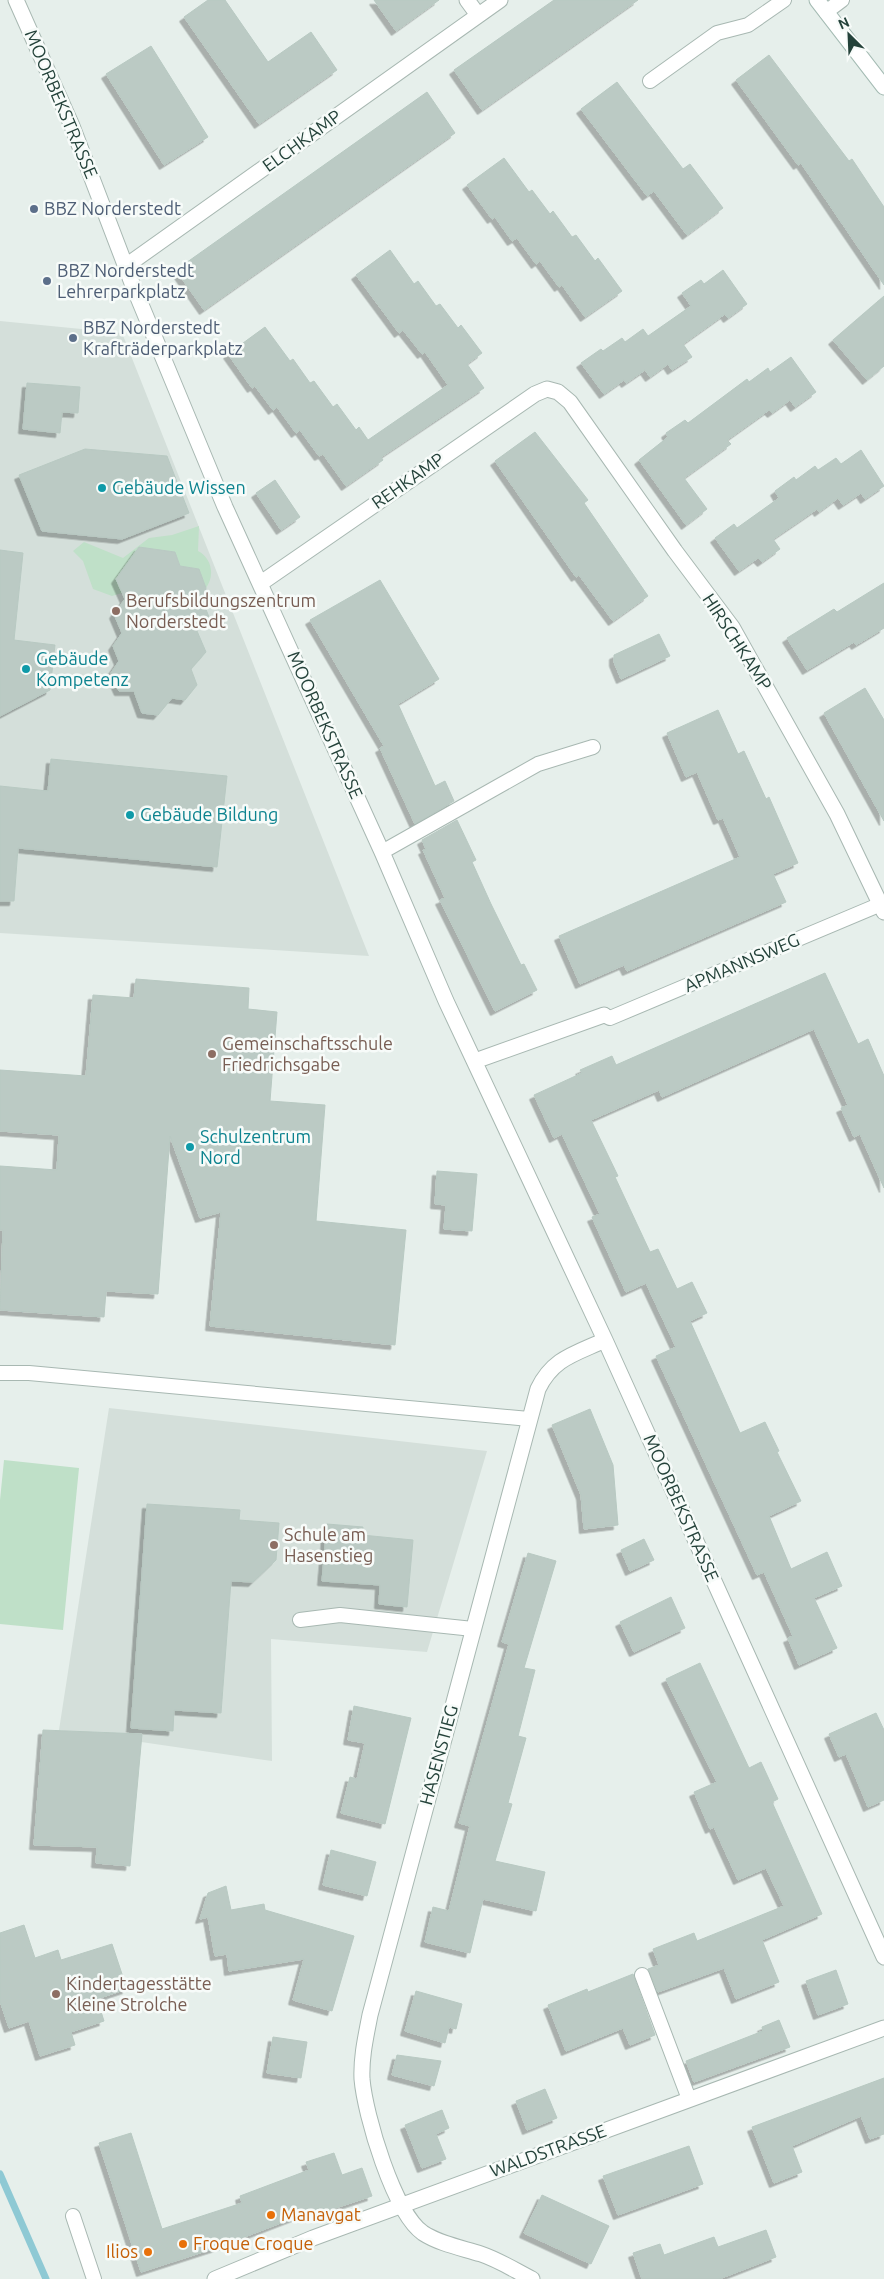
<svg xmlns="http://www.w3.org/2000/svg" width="884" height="2279" viewBox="0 0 884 2279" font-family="Ubuntu,sans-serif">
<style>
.built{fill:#d4dfda}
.green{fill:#bfe0c8}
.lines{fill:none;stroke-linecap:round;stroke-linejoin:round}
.stream{stroke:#8ec9d4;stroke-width:7}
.building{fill:#bbcac4;stroke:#b8c9c2;filter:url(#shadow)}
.service-casing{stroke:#a8b8b2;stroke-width:16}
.minor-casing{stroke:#a8b8b2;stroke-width:17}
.tertiary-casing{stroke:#a8b8b2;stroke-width:17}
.secondary-casing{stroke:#a4bbb3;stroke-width:17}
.service{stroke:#fff;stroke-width:14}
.minor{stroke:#fff;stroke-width:15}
.tertiary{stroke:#fff;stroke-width:15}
.secondary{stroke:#fff;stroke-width:15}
.service-dot{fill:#5c6f8a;stroke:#f7fbf9;stroke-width:2}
.culture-dot{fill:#0f9aa8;stroke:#f7fbf9;stroke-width:2}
.education-dot{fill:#8d6e63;stroke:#f7fbf9;stroke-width:2}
.food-dot{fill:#e8710a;stroke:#f7fbf9;stroke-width:2}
.labels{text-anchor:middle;stroke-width:5;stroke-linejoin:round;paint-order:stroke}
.street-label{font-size:18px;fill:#24423a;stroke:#f7fbf9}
.service-label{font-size:18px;fill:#4e5e75;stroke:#f7fbf9;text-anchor:start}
.culture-label{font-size:18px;fill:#0d838f;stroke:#f7fbf9;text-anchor:start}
.education-label{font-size:18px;fill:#785e54;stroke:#f7fbf9;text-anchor:start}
.food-label{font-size:18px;fill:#c56008;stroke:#f7fbf9;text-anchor:start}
</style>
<defs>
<filter id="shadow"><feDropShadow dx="-4.5" dy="4.5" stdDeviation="0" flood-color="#0004"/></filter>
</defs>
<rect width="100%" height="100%" fill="#e6efeb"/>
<path class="built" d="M 0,321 L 122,333 L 369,956 L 0,933 Z
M 109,1408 L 487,1451 L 427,1652 L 271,1639 L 272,1761 L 59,1730 Z"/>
<path class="green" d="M 199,526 L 198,551 C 212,558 215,576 206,588 L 199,569 L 180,566 L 175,552 L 153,549 L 145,564 L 127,564 L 116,579 L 122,593 L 112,596 L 93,589 L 83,561 L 73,551 L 84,542 L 123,558 L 149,538 L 172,535 Z
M 4,1460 L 79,1468 L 63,1630 L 0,1624 L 0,1500 Z"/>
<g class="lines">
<path class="stream" d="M 0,2174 L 46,2279"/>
</g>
<path class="building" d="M 208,0 L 225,0 L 268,62 L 311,32 L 337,70 L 259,124 L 184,17 Z
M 374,0 L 439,0 L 396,31 Z
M 554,0 L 638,0 L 482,110 L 454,70 Z
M 151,46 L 208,137 L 164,165 L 106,74 Z
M 769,55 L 849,161 L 852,159 L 884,207 L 884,285 L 801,163 L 798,165 L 736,80 Z
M 617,82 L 683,169 L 690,164 L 723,208 L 687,235 L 654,191 L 647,196 L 581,109 Z
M 427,92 L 455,133 L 204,310 L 176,270 Z
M 504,158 L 529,192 L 532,190 L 550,214 L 553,211 L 572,237 L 576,235 L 595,261 L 598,258 L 622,291 L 585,317 L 562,285 L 559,287 L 540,261 L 536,264 L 517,238 L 512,241 L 495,217 L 492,219 L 467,185 Z
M 390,250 L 414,284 L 418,281 L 436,306 L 440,304 L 458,328 L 461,325 L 482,353 L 467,364 L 484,388 L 381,457 L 383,460 L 346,486 L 323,454 L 319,456 L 300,430 L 296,433 L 277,407 L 273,410 L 255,386 L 252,388 L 228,354 L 265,327 L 290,361 L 293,359 L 310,383 L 314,381 L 333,407 L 337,404 L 356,430 L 359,427 L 368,440 L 448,385 L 425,352 L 422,354 L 403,330 L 399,333 L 356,275 Z
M 723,270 L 747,304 L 728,318 L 725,314 L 683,344 L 692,357 L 672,370 L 668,364 L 650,377 L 645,370 L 626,383 L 624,380 L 604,394 L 581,363 L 601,349 L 603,351 L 622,338 L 625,342 L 643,329 L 648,336 L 691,306 L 682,293 L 701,280 L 704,284 Z
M 884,296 L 884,366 L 867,380 L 833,340 Z
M 791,357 L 816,392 L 795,407 L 790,400 L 772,413 L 769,410 L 727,440 L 731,444 L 684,478 L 707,509 L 686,525 L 639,460 L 668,437 L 666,433 L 685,420 L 688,423 L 747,379 L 749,382 L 768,368 L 770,372 Z
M 27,383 L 80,387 L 78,413 L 62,412 L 60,433 L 23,429 Z
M 535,432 L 588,500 L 584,503 L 648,596 L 613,621 L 579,575 L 576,577 L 495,461 Z
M 85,449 L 167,456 L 189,513 L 122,539 L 42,531 L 19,475 Z
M 861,450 L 884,486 L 865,499 L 861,493 L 843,505 L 838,498 L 819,512 L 817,509 L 773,539 L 780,549 L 762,562 L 758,558 L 739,571 L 715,538 L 734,524 L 737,528 L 779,498 L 775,491 L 794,477 L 796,480 L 815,466 L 818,470 L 836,458 L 841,464 Z
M 275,480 L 300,517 L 281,530 L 256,493 Z
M 139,547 L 175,552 L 180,566 L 199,569 L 206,588 L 203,602 L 209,617 L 197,631 L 206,652 L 191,669 L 197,685 L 185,700 L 172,698 L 158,715 L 142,713 L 134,691 L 119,691 L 111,673 L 119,661 L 113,646 L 122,633 L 114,614 L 125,599 L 116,579 Z
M 0,550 L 23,553 L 14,640 L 55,645 L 50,690 L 0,716 Z
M 380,580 L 439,679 L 398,704 L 435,786 L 445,781 L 454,801 L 415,824 L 380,748 L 384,746 L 310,620 Z
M 884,583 L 884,628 L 856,645 L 854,642 L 807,670 L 787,638 L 834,609 L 837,612 Z
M 659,634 L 670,656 L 621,679 L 614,662 L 614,655 Z
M 865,688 L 884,720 L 884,821 L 824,713 Z
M 718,710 L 738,754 L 744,751 L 766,799 L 769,797 L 798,863 L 773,874 L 786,902 L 627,971 L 624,965 L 580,984 L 559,936 L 740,857 L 723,818 L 718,820 L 697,772 L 686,777 L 667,733 Z
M 51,759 L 227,776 L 217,867 L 18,848 L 14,901 L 0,901 L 0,786 L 48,791 Z
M 457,820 L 476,860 L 472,862 L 491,904 L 521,965 L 524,964 L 537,990 L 495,1011 L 440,900 L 445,898 L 423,850 L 426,849 L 422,840 Z
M 825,973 L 858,1044 L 868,1039 L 884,1076 L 884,1188 L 860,1134 L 854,1137 L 841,1108 L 848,1105 L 814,1029 L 662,1097 L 659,1090 L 591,1120 L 618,1176 L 615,1177 L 650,1252 L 658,1249 L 677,1289 L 692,1282 L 707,1313 L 690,1321 L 740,1433 L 765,1422 L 779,1451 L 777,1452 L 801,1501 L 769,1516 L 791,1569 L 827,1552 L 842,1586 L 814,1598 L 837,1648 L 799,1665 L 788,1638 L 793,1636 L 764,1572 L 757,1575 L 656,1356 L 676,1347 L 646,1283 L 626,1292 L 592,1217 L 600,1214 L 562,1134 L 554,1138 L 534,1095 L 582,1073 L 580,1070 L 612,1056 L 616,1065 Z
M 136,979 L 249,988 L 248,1009 L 277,1012 L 270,1101 L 325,1105 L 316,1221 L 406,1230 L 395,1345 L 210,1326 L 221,1212 L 200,1218 L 170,1136 L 158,1294 L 106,1291 L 104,1317 L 0,1310 L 3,1230 L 0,1230 L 0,1166 L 57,1170 L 59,1135 L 0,1131 L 0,1070 L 86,1076 L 93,995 L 134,998 Z
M 437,1171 L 477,1174 L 472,1231 L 444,1229 L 446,1205 L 435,1204 Z
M 590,1409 L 613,1465 L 618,1525 L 584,1529 L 581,1495 L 552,1425 Z
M 147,1504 L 240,1510 L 239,1520 L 279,1523 L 276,1560 L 253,1582 L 231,1581 L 221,1713 L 174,1710 L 173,1731 L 131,1728 Z
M 327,1524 L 363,1527 L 362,1535 L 413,1540 L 407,1607 L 379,1604 L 380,1585 L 322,1581 Z
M 644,1539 L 654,1560 L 630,1571 L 621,1550 Z
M 528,1553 L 556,1561 L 524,1668 L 535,1670 L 518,1736 L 526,1738 L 508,1803 L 512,1804 L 495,1861 L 545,1872 L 536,1911 L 483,1899 L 470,1953 L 425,1942 L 433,1907 L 449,1911 L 470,1826 L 459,1823 L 509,1644 L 502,1642 Z
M 671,1597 L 685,1628 L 634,1652 L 620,1622 Z
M 700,1663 L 749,1768 L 761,1762 L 778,1799 L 772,1802 L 822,1914 L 762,1940 L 779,1982 L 736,1999 L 724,1968 L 658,1992 L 648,1969 L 659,1965 L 653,1949 L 694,1933 L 697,1941 L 784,1906 L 766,1868 L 738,1880 L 714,1827 L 710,1829 L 694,1792 L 717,1782 L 666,1679 Z
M 354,1706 L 411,1718 L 385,1824 L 341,1813 L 350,1777 L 357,1779 L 365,1743 L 348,1740 Z
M 876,1713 L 884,1730 L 884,1800 L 868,1807 L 846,1754 L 839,1757 L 829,1734 Z
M 43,1730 L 142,1734 L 130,1866 L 96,1863 L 97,1847 L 34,1845 Z
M 331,1850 L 376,1862 L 367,1896 L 323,1885 Z
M 226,1886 L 231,1910 L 264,1904 L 265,1910 L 354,1936 L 332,2011 L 293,2000 L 304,1959 L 229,1971 L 227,1954 L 215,1956 L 208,1917 L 200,1919 L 208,1893 Z
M 24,1925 L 35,1958 L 58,1950 L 61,1960 L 112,1944 L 127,1989 L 97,1999 L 104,2021 L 71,2032 L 75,2045 L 40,2056 L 29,2021 L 9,2028 L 0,2001 L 0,1933 Z
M 836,1970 L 848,2004 L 818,2015 L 806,1981 Z
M 633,1974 L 655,2035 L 630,2045 L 623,2028 L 566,2051 L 548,2005 L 587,1989 L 588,1992 Z
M 416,1991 L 462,2004 L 456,2029 L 449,2027 L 445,2043 L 405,2031 Z
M 779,2020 L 790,2047 L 694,2082 L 686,2061 L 763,2031 L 762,2027 Z
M 273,2037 L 307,2042 L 301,2078 L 267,2073 Z
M 397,2055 L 441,2061 L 434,2086 L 392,2075 Z
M 884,2078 L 884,2134 L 870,2139 L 861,2116 L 792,2146 L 802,2172 L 774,2183 L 752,2127 Z
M 545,2089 L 557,2118 L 527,2130 L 516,2101 Z
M 442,2110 L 449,2128 L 436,2134 L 446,2159 L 422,2168 L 405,2125 Z
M 131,2133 L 162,2229 L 242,2203 L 240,2196 L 309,2170 L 306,2162 L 334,2153 L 342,2175 L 362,2168 L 372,2196 L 323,2212 L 322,2207 L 234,2241 L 234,2242 L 141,2272 L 99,2143 Z
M 689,2146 L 703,2184 L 618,2215 L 603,2176 Z
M 542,2195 L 609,2226 L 591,2264 L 524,2233 Z
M 766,2230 L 776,2257 L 719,2279 L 642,2279 L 633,2253 L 660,2244 L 664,2255 L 714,2237 L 718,2247 Z"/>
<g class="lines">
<g class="service-casing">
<path id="service" d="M 826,12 L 842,0
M 650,81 L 717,33 L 748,25 L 784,0
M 382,852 L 538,764 L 593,747
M 604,1015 L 610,1018 L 881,904
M 0,1373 L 29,1373 L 529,1419
M 300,1620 L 340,1615 L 473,1629
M 642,1975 L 689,2099
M 73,2216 L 94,2279"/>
</g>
<g class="minor-casing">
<path id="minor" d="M 16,0 L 72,126 L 132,283 L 225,507 L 382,852 L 446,1001 L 605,1340 L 884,1957
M 467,0 L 478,15
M 126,266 L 500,0
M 261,583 L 535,394 L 547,389 L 558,392 L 570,402 L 675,551 L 732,627 L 837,814 L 884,912
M 475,1061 L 604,1015
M 532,2279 C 516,2271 499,2260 481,2254 C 462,2248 440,2244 423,2233 C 394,2213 365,2115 362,2079 C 361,2057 366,2036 370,2015 L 538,1389 C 553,1358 575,1354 605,1340"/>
</g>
<g class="tertiary-casing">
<path id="tertiary" d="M 215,2279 L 313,2238 L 884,2028"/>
</g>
<g class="secondary-casing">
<path id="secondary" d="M 817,0 L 884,87"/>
</g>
<use href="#service" class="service"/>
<use href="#minor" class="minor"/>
<use href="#tertiary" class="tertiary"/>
<use href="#secondary" class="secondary"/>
</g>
<g class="service-dot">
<circle cx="34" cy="209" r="5"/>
<circle cx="47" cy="281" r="5"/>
<circle cx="73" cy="338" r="5"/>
</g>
<g class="culture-dot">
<circle cx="102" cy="488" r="5"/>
<circle cx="26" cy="669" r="5"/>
<circle cx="130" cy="815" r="5"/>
<circle cx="190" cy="1147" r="5"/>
</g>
<g class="education-dot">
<circle cx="116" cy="611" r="5"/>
<circle cx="212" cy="1054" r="5"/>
<circle cx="274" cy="1545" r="5"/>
<circle cx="56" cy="1994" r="5"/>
</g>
<g class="food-dot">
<circle cx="271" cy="2215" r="5"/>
<circle cx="183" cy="2244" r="5"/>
<circle cx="148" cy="2252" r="5"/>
</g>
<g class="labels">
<g class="street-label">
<text transform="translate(61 104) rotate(67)" y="6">MOORBEKSTRASSE</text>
<text transform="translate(302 141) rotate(-36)" y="6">ELCHKAMP</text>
<text transform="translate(408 481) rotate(-35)" y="6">REHKAMP</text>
<text transform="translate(737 642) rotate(57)" y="6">HIRSCHKAMP</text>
<text transform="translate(325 725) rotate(66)" y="6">MOORBEKSTRASSE</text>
<text transform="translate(742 963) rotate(-23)" y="6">APMANNSWEG</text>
<text transform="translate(681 1508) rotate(66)" y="6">MOORBEKSTRASSE</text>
<text transform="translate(439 1755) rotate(-75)" y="6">HASENSTIEG</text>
<text transform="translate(548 2151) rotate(-20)" y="6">WALDSTRASSE</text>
</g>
<g class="service-label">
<text x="44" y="215">BBZ Norderstedt</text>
<text x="57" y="277">BBZ Norderstedt<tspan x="57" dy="21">Lehrerparkplatz</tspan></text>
<text x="83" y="334">BBZ Norderstedt<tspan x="83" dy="21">Krafträderparkplatz</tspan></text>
</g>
<g class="culture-label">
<text x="112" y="494">Gebäude Wissen</text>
<text x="36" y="665">Gebäude<tspan x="36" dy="21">Kompetenz</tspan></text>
<text x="140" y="821">Gebäude Bildung</text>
<text x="200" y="1143">Schulzentrum<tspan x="200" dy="21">Nord</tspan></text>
</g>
<g class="education-label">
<text x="126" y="607">Berufsbildungszentrum<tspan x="126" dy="21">Norderstedt</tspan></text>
<text x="222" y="1050">Gemeinschaftsschule<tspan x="222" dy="21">Friedrichsgabe</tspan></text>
<text x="284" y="1541">Schule am<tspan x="284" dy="21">Hasenstieg</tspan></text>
<text x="66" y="1990">Kindertagesstätte<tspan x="66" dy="21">Kleine Strolche</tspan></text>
</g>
<g class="food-label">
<text x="281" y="2221">Manavgat</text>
<text x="193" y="2250">Froque Croque</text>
<text x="138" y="2258" text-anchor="end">Ilios</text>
</g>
</g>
<g transform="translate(849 35) rotate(336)" stroke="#f7fbf9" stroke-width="4" paint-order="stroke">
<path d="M0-4L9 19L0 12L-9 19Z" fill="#24423a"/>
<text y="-8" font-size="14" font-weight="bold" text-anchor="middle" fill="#24423a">N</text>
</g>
</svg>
